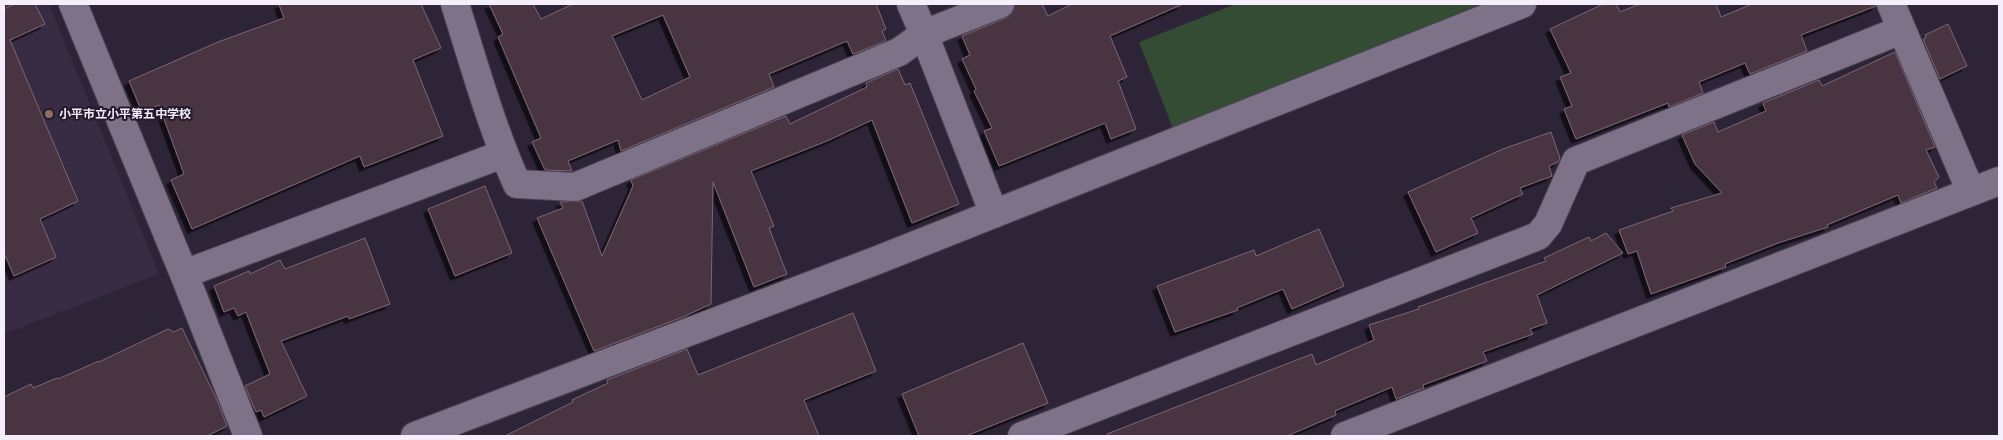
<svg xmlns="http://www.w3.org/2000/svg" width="2003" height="440" viewBox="0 0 2003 440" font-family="'Playfair Display','Noto Sans JP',serif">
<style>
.built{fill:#382b44}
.pitch{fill:#344c33}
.building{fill:#483442;stroke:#7c6675;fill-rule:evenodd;filter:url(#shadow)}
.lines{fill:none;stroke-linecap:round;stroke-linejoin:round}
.minor-casing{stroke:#4c4353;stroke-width:30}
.minor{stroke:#7d7288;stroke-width:28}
.education-dot{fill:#8d6e63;stroke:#241a2c;stroke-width:2}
.labels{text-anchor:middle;stroke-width:4;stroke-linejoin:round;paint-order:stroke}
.poi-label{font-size:12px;font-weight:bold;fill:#f5eefb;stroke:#241a2c;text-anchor:start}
</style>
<defs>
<filter id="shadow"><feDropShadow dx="-4.5" dy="4.5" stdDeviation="0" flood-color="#0009"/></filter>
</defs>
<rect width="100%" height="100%" fill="#2e2437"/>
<path class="built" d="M 4,4 L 49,4 L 159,274 L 4,334 Z"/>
<path class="pitch" d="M 1236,4 L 1481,4 L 1174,131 L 1139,42 Z"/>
<path class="building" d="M 14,4 L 35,4 L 45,24 L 10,40 L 78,201 L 40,219 L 56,257 L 14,276 L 4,253 L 4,9 Z
M 279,4 L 421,4 L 441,48 L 413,60 L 443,136 L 364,167 L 360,156 L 192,229 L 171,180 L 184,174 L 159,105 L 142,112 L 129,81 L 218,42 L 284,18 Z
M 489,4 L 533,4 L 541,19 L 573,4 L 876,4 L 886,29 L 882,31 L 886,41 L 853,54 L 847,41 L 769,74 L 774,87 L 621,151 L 618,140 L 568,161 L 572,171 L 545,170 L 532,142 L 541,138 L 498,37 L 503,34 ZM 663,15 L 690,77 L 642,100 L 612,36 Z
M 1015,4 L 1042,4 L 1048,16 L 1072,4 L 1183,4 L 1110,36 L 1127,77 L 1118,81 L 1136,129 L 1111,139 L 1105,123 L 999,166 L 984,131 L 992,128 L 974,91 L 976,89 L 962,59 L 970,55 L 962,36 L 1006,18 L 1012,13 Z
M 1603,4 L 1616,4 L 1620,12 L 1640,4 L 1716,4 L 1721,17 L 1752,4 L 1876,4 L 1876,6 L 1801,35 L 1807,51 L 1750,74 L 1745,63 L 1699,82 L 1703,93 L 1669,107 L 1668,103 L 1576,139 L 1564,109 L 1572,106 L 1560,77 L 1571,73 L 1550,29 Z
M 1948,24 L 1967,66 L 1940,79 L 1923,39 L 1926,38 L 1925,35 Z
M 1895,52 L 1935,147 L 1926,150 L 1939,177 L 1934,182 L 1937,188 L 1901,203 L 1898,195 L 1827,225 L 1828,227 L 1778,243 L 1725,264 L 1726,267 L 1651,294 L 1637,251 L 1628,254 L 1619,230 L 1673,211 L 1671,208 L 1722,193 L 1695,164 L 1682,135 L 1714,122 L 1718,132 L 1766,111 L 1763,103 L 1819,80 L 1822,86 Z
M 898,69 L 905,85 L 910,83 L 959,204 L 912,223 L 872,120 L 827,141 L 751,171 L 774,226 L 769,228 L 787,274 L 754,287 L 713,182 L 711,304 L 683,317 L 594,351 L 537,218 L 563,208 L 560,202 L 582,201 L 602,256 L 633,186 L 631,180 L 786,116 L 790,124 L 867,87 L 866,83 Z
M 1551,132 L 1560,158 L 1558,162 L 1549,166 L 1552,176 L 1520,188 L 1523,194 L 1471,218 L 1478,233 L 1436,252 L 1408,192 L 1503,149 Z
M 485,186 L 512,253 L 455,276 L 428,209 Z
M 1319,229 L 1344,286 L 1292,309 L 1283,289 L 1237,308 L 1238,310 L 1175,332 L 1157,286 L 1254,250 L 1256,256 Z
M 1606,233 L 1623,253 L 1537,295 L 1547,323 L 1530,329 L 1533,334 L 1483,352 L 1487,361 L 1423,385 L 1424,388 L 1396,399 L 1392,387 L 1335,411 L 1336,415 L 1287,436 L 1108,436 L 1107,434 L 1312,354 L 1316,365 L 1374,340 L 1369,325 L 1419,309 L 1418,307 L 1546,261 L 1544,258 L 1589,237 L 1591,241 Z
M 365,238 L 390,304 L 349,319 L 348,316 L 281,341 L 307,396 L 264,417 L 261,410 L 256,412 L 245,386 L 270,374 L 246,312 L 238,316 L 234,308 L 224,312 L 214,286 L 249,271 L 250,274 L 280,260 L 285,269 Z
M 853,313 L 876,371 L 804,400 L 819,436 L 505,436 L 573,402 L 572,400 L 608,383 L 607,380 L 687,349 L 698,375 Z
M 182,328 L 217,400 L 227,426 L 207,436 L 4,436 L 4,397 L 31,384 L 33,388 L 57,378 L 58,379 L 99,361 L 99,362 L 168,329 L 174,332 Z
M 1023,343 L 1048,403 L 966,436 L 919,436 L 902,394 Z"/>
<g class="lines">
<g class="minor-casing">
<path id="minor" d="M 73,4 L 184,274 L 248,436
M 455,4 C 474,64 491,126 517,184 L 575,187 L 899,52 L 924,34 L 1000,4
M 911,4 L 924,34 L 994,214
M 1891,4 L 1971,192
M 184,274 L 503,154
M 415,436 L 875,261 L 1522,4
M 1022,436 L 1538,236 L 1548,224 L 1576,161 L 1901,30
M 1345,436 L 1999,181"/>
</g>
<use href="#minor" class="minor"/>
</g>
<circle class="education-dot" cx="49" cy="114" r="5"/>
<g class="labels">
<g class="poi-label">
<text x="59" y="118">小平市立小平第五中学校</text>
</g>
</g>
<rect width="2003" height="440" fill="none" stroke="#f5eefb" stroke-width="10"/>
</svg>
